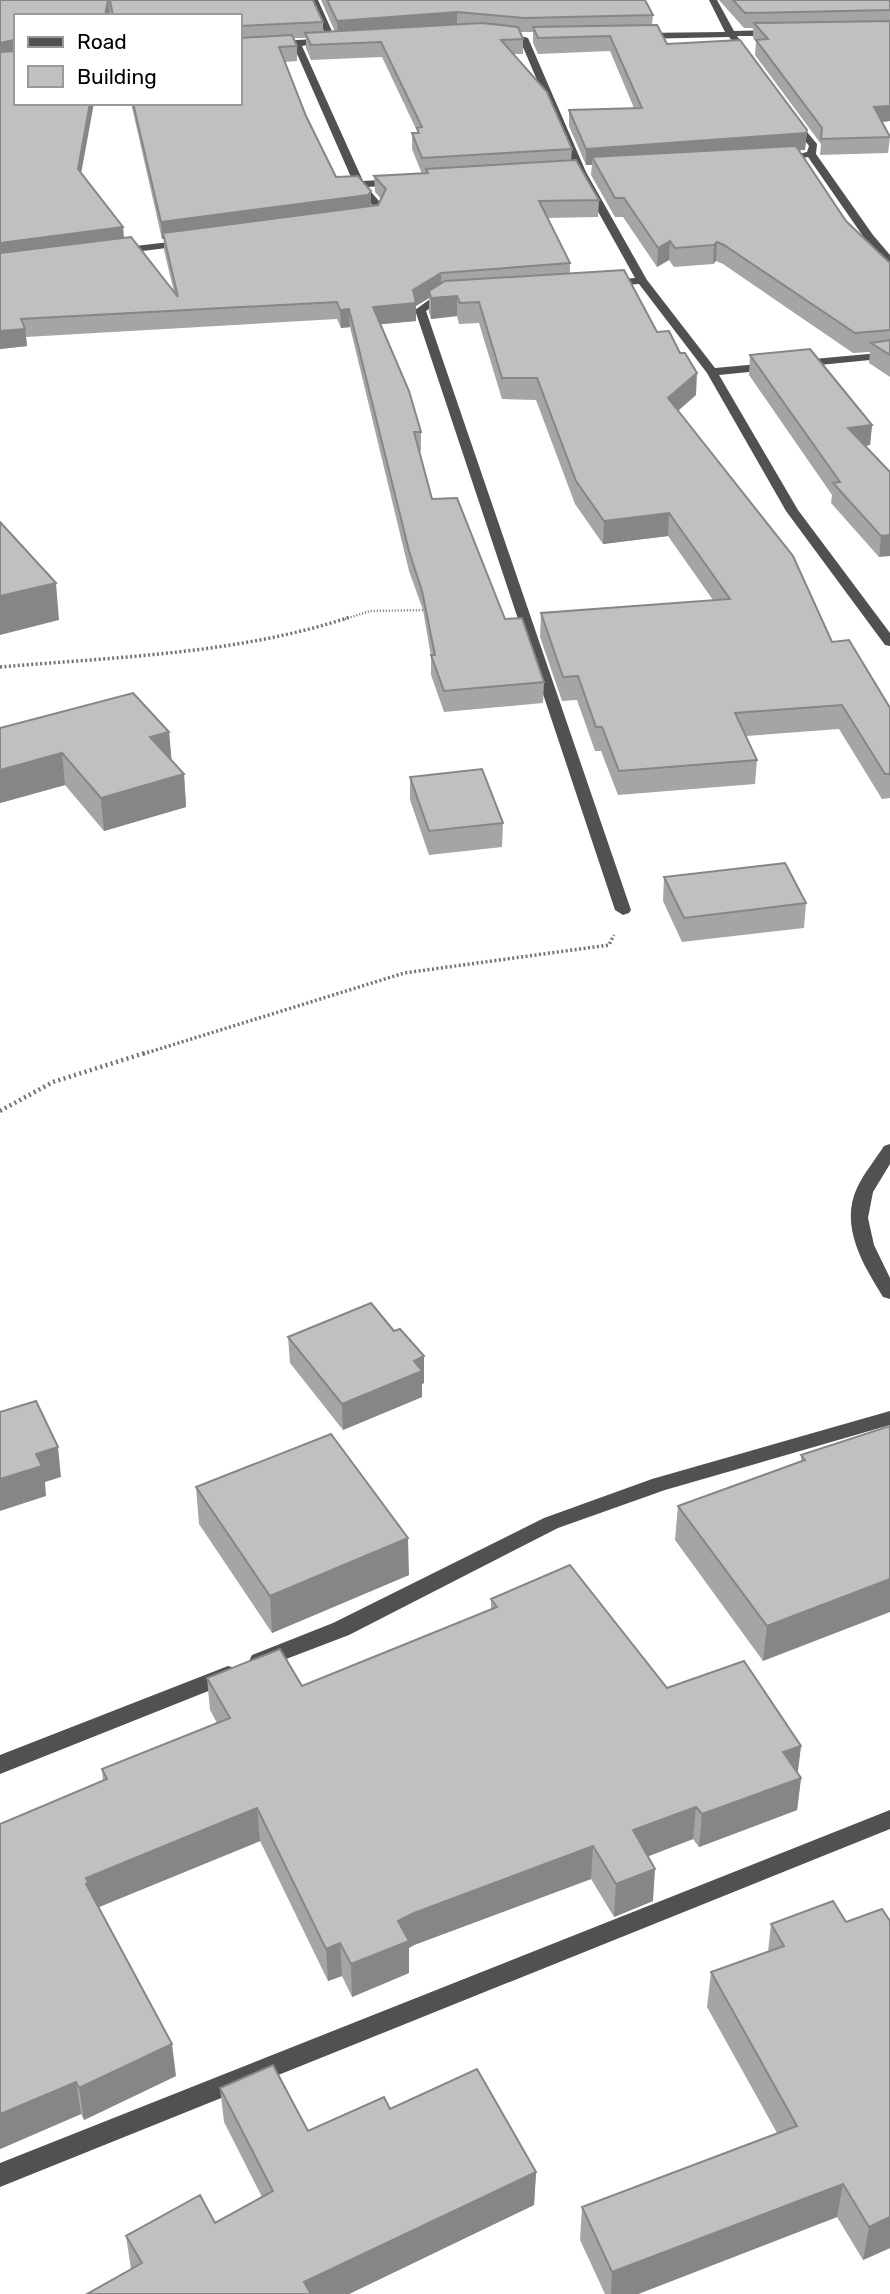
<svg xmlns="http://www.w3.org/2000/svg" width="890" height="2294" viewBox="0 0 890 2294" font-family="Rubik,sans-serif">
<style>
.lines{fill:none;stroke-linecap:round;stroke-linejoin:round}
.path-far2{stroke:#737373;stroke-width:2.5;stroke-dasharray:1 2;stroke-linecap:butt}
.path-far1{stroke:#737373;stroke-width:3.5;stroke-dasharray:2 2.5;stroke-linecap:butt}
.path{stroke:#737373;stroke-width:4.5;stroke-dasharray:2 3.5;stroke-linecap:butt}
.minor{fill:#515151;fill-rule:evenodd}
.wall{fill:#a5a5a5;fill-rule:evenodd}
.shaded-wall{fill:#868686}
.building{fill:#c0c0c0;stroke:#868686;stroke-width:2}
</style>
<rect width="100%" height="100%" fill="#fff"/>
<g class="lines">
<path class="path-far2" d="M 345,619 L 370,611 L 426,610"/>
<path class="path-far1" d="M 0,667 C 116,657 239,654 350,617
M 143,1054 L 404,973 L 609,945 L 614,935"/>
<path class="path" d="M 0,1111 L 53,1082 L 148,1052"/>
<path class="minor" d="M 310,0 L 318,0 L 336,40 L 302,46 L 363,181 L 397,179 L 402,182 L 397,185 L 367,187 L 384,207 L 378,219 L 364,222 L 359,219 L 370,215 L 374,207 L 354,184 L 294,47 L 240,50 L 240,44 L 327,38 Z
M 709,0 L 717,0 L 734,31 L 776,30 L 780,33 L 776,36 L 737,36 L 753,58 L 749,61 L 729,37 L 639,39 L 635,36 L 639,33 L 725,32 Z
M 499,30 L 528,38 L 586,172 L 647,280 L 715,368 L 890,352 L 890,358 L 719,375 L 798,510 L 890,633 L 890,646 L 885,645 L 786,511 L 707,373 L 639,284 L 608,286 L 603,283 L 608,280 L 635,278 L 576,172 L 520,40 L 496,35 Z
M 793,115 L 817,144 L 816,154 L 873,235 L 890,255 L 890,264 L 865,239 L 808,157 L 782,162 L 777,159 L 807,152 L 809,146 L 788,118 Z
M 187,240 L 191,241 L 191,245 L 118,254 L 113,251 L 118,248 Z
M 451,292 L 456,295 L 455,297 L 444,299 L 426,311 L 631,910 L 629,913 L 623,915 L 615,910 L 415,310 L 437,294 Z
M 890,1144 L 890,1164 L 873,1192 L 868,1218 L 874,1245 L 890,1278 L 890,1299 L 883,1297 C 864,1266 839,1226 857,1188 C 864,1173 875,1160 884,1146 Z
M 890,1411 L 890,1425 L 665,1490 L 558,1528 L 349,1635 L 260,1669 L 252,1667 L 249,1661 L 252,1655 L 333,1623 L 544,1518 L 652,1479 Z
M 228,1666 L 236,1668 L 239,1674 L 236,1680 L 0,1774 L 0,1755 Z
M 890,1810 L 890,1829 L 0,2187 L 0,2163 Z"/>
</g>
<path class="wall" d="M 0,0 L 313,0 L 323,22 L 323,32 L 335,32 L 321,0 L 645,0 L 653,15 L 652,25 L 667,44 L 807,130 L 805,150 L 798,150 L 846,221 L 890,263 L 890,377 L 869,363 L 870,352 L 853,353 L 723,264 L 716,261 L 713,264 L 674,267 L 669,260 L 657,267 L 623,217 L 615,217 L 591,175 L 592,165 L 586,165 L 569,126 L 569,110 L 634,108 L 610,51 L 538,54 L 533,43 L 533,32 L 520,32 L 523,39 L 523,54 L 514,54 L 572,149 L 571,161 L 599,200 L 598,217 L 547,218 L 570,263 L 570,273 L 657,332 L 696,395 L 678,411 L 832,642 L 890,708 L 890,798 L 882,799 L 839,729 L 746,736 L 757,760 L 755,784 L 618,795 L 601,751 L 595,751 L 577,700 L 562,701 L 540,637 L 541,613 L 713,600 L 668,536 L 603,544 L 575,504 L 536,400 L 502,399 L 479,323 L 459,324 L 457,316 L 431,319 L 429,312 L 429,298 L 416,306 L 416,321 L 380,324 L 421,432 L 421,451 L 418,451 L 432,499 L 544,682 L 543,703 L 444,712 L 431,675 L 431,656 L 423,610 L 409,571 L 350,327 L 341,328 L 337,319 L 26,337 L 27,346 L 0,349 ZM 110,11 L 111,16 L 240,16 L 240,103 L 131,103 L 162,239 L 164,239 L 164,250 L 174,292 L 124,238 L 123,227 L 16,103 L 16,16 L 109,16 ZM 293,38 L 306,38 L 306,48 L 311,60 L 382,57 L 417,131 L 417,133 L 412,133 L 412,149 L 422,174 L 374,176 L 375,192 L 381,199 L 378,205 L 371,206 L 371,191 L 336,177 L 306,116 L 285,62 L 297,61 L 297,46 Z
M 719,0 L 890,0 L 890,121 L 882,122 L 890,137 L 888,153 L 820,155 L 821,144 L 755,55 L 756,42 L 753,38 L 753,28 L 744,28 Z
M 750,355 L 872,425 L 870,445 L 865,446 L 890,472 L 879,557 L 831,503 L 832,495 L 749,375 Z
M 0,728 L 169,732 L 171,760 L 184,774 L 186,807 L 104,831 L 65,785 L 0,803 Z
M 410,777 L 503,823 L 502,847 L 429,855 L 410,800 Z
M 664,877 L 806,903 L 804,928 L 682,942 L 663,901 Z
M 394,1331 L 424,1356 L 424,1383 L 422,1384 L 422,1397 L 343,1430 L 290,1363 L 288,1337 Z
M 890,1426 L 763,1661 L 675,1540 L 678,1506 L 801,1462 L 801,1455 Z
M 196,1487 L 409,1575 L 272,1633 L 199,1524 Z
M 491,1599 L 667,1688 L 801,1746 L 797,1773 L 801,1778 L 797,1810 L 699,1847 L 693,1839 L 648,1856 L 653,1901 L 614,1917 L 591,1879 L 414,1945 L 409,1948 L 409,1973 L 352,1997 L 342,1976 L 328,1981 L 260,1841 L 98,1907 L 176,2076 L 84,2120 L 81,2114 L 0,2149 L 0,1824 L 103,1781 L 102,1769 L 217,1723 L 210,1710 L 207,1678 L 302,1686 L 491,1609 Z
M 890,1921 L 890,2248 L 863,2260 L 837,2217 L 638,2294 L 605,2294 L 580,2240 L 582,2207 L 777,2133 L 707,2007 L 711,1972 L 768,1952 L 771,1924 Z
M 220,2088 L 308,2131 L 390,2109 L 536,2172 L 534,2205 L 349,2294 L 87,2294 L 131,2269 L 126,2236 L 215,2223 L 262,2197 L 224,2122 Z"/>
<path class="shaded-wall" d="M 108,0 L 110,11 L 109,16 L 105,16 Z
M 457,12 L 457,26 L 338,36 L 337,21 Z
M 14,40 L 16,55 L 0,58 L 0,43 Z
M 90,103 L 94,103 L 79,185 L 78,169 Z
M 890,106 L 890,121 L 872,123 L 874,107 Z
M 807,130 L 805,150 L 596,164 L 592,157 L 592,165 L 586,165 L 586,149 Z
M 371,191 L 371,207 L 163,233 L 164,239 L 162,239 L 161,222 Z
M 123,227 L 124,244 L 0,260 L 0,243 Z
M 670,241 L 669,260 L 657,267 L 658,248 Z
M 717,242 L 716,261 L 713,264 L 714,245 Z
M 441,273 L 441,290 L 429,291 L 429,298 L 416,306 L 416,321 L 373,325 L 373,307 L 413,290 Z
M 457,296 L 457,316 L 431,319 L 431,298 Z
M 349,309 L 350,327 L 341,328 L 340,310 Z
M 25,329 L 27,346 L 0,349 L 0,331 Z
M 697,373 L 696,395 L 667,420 L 668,398 Z
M 872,425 L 870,445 L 846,448 L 848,428 Z
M 669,513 L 668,536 L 603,544 L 604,521 Z
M 890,535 L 890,556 L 879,557 L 881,536 Z
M 56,583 L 59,620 L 0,635 L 0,596 Z
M 169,732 L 172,764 L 150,737 Z
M 62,753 L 65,785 L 0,803 L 0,770 Z
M 184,774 L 186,807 L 104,831 L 101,798 Z
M 424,1356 L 424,1383 L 422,1384 L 422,1397 L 343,1430 L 342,1404 L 414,1361 Z
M 58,1447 L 61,1477 L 45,1482 L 46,1496 L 0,1511 L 0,1479 L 36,1454 Z
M 408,1538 L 409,1575 L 272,1633 L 270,1596 Z
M 890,1579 L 890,1612 L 763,1661 L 767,1626 Z
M 801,1746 L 797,1779 L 783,1752 Z
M 801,1778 L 797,1810 L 699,1847 L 702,1814 Z
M 696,1807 L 693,1839 L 631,1863 L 633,1830 Z
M 257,1808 L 260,1841 L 92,1910 L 86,1884 L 86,1878 Z
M 593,1846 L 591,1879 L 414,1945 L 409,1948 L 409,1973 L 352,1997 L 351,1964 L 398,1921 L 414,1913 Z
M 655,1869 L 653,1901 L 614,1917 L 616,1884 Z
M 340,1943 L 342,1976 L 328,1981 L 326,1949 Z
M 172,2044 L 176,2076 L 84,2120 L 79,2088 Z
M 76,2082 L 81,2114 L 0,2149 L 0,2114 Z
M 536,2172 L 534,2205 L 349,2294 L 304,2294 L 304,2282 Z
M 843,2184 L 837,2217 L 638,2294 L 611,2294 L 612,2272 Z
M 890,2217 L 890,2248 L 863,2260 L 869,2227 Z"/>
<path class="building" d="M 0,0 L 108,0 L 105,16 L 16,16 L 16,47 L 14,40 L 0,43 Z
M 110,0 L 313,0 L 323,22 L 240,26 L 240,16 L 113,16 Z
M 327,0 L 645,0 L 653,15 L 524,18 L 457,12 L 337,21 Z
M 733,0 L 890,0 L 890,10 L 745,13 Z
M 890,21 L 890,106 L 874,107 L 890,137 L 821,139 L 822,128 L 756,40 L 768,39 L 754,23 Z
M 482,23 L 518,27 L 523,39 L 501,40 L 547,92 L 572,149 L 422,158 L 412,133 L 419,133 L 417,128 L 422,127 L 381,42 L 311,45 L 305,33 Z
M 657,25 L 667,44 L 740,40 L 807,130 L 806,133 L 586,149 L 569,110 L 642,108 L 610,36 L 538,38 L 533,27 Z
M 292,35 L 297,46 L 279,47 L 306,116 L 336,177 L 358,176 L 371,191 L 368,195 L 161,222 L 133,103 L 240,103 L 240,38 Z
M 16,51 L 16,103 L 90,103 L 78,169 L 123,227 L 0,243 L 0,52 Z
M 796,146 L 846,221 L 890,263 L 890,330 L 855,333 L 724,245 L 717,242 L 714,245 L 675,248 L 670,241 L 658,248 L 624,198 L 615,198 L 592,157 Z
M 576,160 L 599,200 L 539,201 L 570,263 L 441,273 L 413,290 L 416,303 L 373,307 L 409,391 L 421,432 L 414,432 L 432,499 L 457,498 L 505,619 L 522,618 L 544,682 L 444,691 L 431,655 L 435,655 L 422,591 L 409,551 L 349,309 L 340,310 L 337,302 L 21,319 L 25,329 L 0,331 L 0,253 L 131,237 L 178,297 L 163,233 L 378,205 L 386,189 L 374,176 L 428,173 L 426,169 Z
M 624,270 L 657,332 L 669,331 L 680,353 L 685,353 L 697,373 L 668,398 L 793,556 L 832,642 L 849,640 L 890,708 L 890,774 L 885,774 L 842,705 L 735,713 L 757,760 L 619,771 L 602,727 L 596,727 L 578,676 L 563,677 L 541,613 L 730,599 L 669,513 L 604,521 L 576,481 L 537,378 L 502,378 L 479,302 L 460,303 L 457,296 L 431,298 L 429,291 L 445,281 Z
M 890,340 L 890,355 L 871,343 Z
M 810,349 L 872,425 L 848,428 L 890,472 L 890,535 L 881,536 L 833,483 L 840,482 L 750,355 Z
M 0,522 L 56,583 L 0,596 Z
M 133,693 L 169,732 L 150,737 L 184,774 L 101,798 L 62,753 L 0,770 L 0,728 Z
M 482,769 L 503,823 L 429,831 L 410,777 Z
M 785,863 L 806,903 L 684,918 L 664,877 Z
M 371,1303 L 394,1331 L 400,1329 L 424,1356 L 414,1361 L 422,1371 L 342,1404 L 288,1337 Z
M 36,1401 L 58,1447 L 36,1454 L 42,1466 L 0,1479 L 0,1412 Z
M 890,1426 L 890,1579 L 767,1626 L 678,1506 L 805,1460 L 801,1455 Z
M 331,1434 L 408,1538 L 270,1596 L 196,1487 Z
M 570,1565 L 667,1688 L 744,1661 L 801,1746 L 783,1752 L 801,1778 L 702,1814 L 696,1807 L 633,1830 L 655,1869 L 616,1884 L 593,1846 L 414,1913 L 398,1921 L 409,1941 L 351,1964 L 340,1943 L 326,1949 L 257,1808 L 86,1878 L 88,1883 L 86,1884 L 172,2044 L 79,2088 L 76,2082 L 0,2114 L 0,1824 L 107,1779 L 102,1769 L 230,1718 L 207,1678 L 280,1649 L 302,1686 L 497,1607 L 491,1599 Z
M 833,1901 L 846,1922 L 882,1909 L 890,1921 L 890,2217 L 869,2227 L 843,2184 L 612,2272 L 582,2207 L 797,2126 L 711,1972 L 784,1946 L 771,1924 Z
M 273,2065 L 308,2131 L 384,2097 L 390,2109 L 477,2069 L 536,2172 L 304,2282 L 311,2294 L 87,2294 L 142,2263 L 126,2236 L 200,2195 L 215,2223 L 273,2191 L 220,2088 Z"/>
<rect x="14" y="14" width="228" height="91" fill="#ffffff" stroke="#999999" stroke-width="2"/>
<rect x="28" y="37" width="35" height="10" fill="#515151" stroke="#999999" stroke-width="2"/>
<text x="77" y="49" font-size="21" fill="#000000">Road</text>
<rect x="28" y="66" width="35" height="21" fill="#c0c0c0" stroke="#999999" stroke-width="2"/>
<text x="77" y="84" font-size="21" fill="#000000">Building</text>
</svg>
